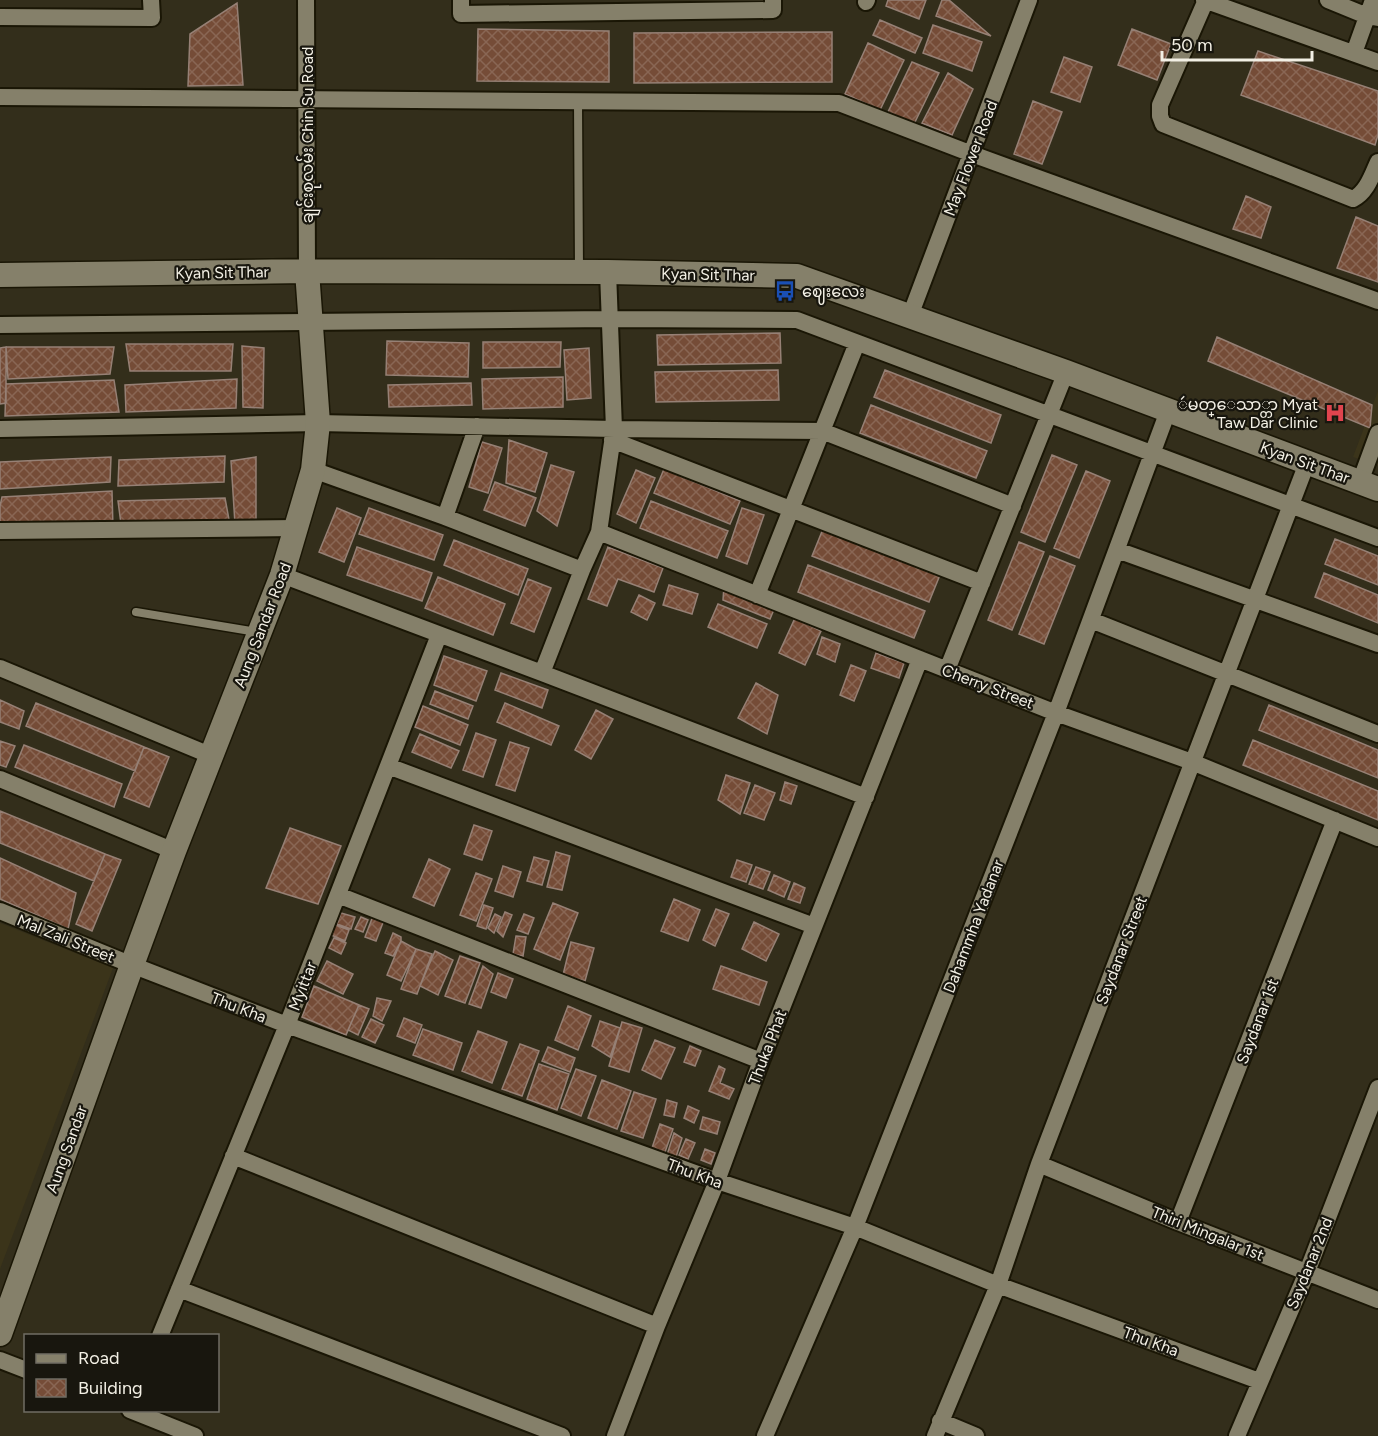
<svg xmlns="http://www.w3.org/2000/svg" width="1378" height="1436" viewBox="0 0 1378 1436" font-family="Figtree,'Noto Sans Myanmar',sans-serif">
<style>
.built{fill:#3b341a}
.building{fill:url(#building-cross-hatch);stroke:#968075;stroke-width:1.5}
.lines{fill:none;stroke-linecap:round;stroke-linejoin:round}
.lane-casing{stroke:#1a1605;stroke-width:11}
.street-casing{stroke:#1a1605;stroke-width:20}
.secondary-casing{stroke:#1a1605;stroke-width:27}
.lane{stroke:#85806a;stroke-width:8}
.street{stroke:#85806a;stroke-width:16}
.secondary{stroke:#85806a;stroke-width:24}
.labels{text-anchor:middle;stroke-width:4.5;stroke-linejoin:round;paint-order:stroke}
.street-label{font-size:16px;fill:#f3f0e5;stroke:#18160e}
.poi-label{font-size:16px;fill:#f3f0e5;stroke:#18160e;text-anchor:start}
</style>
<defs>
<pattern id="building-cross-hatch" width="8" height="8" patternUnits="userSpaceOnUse" patternTransform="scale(1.5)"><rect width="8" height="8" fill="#754c37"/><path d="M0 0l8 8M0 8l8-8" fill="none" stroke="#896654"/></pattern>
</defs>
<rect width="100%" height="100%" fill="#332e1b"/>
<path class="built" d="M 1378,391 L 1378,465 L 1353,457 Z
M 0,923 L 113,968 L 0,1269 Z"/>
<path class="building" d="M 888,0 L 926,0 L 919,19 L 886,6 Z
M 942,0 L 949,0 L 991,36 L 936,16 Z
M 237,3 L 243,85 L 188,86 L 190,34 Z
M 880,20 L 922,38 L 915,53 L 873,35 Z
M 933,25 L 982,42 L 972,71 L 923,53 Z
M 478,29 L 609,31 L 609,82 L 477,81 Z
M 1132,29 L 1171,44 L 1157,80 L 1118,65 Z
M 832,32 L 832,82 L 634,83 L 634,33 Z
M 868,43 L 904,60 L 880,110 L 845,94 Z
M 1258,51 L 1378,91 L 1378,135 L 1375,145 L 1241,95 Z
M 1064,57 L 1092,67 L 1080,102 L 1051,92 Z
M 912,62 L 939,73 L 914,124 L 888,112 Z
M 948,73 L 973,89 L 952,135 L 922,123 Z
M 1033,101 L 1062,112 L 1042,164 L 1014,154 Z
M 1246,196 L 1271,207 L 1261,238 L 1233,229 Z
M 1356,217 L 1378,226 L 1378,282 L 1337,268 Z
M 780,333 L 781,363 L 658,365 L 657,335 Z
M 1217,337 L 1372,405 L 1370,428 L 1208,361 Z
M 387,341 L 469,343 L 468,377 L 386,375 Z
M 483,342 L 561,342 L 560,367 L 483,368 Z
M 126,344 L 233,344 L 231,371 L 130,371 Z
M 242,346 L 264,348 L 263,408 L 243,407 Z
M 6,347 L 114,347 L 110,374 L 8,379 Z
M 6,347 L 6,403 L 0,404 L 0,348 Z
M 589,348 L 591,398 L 567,400 L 564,350 Z
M 778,370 L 779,400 L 656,402 L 655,372 Z
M 885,370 L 1001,415 L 991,443 L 874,397 Z
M 563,377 L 563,407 L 483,409 L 482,379 Z
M 237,379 L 236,408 L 126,412 L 125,385 Z
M 114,380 L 119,412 L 5,416 L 6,384 Z
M 471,383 L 472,405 L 389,407 L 388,385 Z
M 871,405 L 987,451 L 976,478 L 860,433 Z
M 509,440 L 547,453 L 535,492 L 506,483 Z
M 482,442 L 502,448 L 488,493 L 469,487 Z
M 1052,455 L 1077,465 L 1045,542 L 1021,532 Z
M 225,456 L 224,482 L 118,486 L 119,460 Z
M 111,457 L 110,482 L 0,489 L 0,462 Z
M 256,457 L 256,522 L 235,524 L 231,461 Z
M 551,465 L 574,472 L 557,526 L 537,511 Z
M 664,469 L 740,501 L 730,524 L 654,493 Z
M 636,470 L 655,478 L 636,523 L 617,514 Z
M 1086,471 L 1110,481 L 1079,558 L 1054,548 Z
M 495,482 L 536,498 L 525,526 L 484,510 Z
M 112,491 L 113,528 L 0,528 L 0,506 L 2,497 Z
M 225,498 L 230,525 L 121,524 L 118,501 Z
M 651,501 L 728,531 L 717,558 L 640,528 Z
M 337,508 L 361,518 L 344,562 L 319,552 Z
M 369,508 L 443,535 L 434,560 L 359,534 Z
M 742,508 L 764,515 L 747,564 L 726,556 Z
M 823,529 L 940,575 L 929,602 L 812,556 Z
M 1335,539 L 1378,556 L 1378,585 L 1325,564 Z
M 454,540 L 528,569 L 518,595 L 444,565 Z
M 1019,542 L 1044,552 L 1012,630 L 988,620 Z
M 357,547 L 432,573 L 422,601 L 347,575 Z
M 608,547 L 663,568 L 654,592 L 618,579 L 607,606 L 588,599 Z
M 1050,556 L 1075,566 L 1044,644 L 1019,634 Z
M 808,565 L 925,611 L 914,638 L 798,592 Z
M 1324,573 L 1378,595 L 1378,623 L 1315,597 Z
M 438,577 L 505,604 L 493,635 L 425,608 Z
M 528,579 L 551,588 L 534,632 L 511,623 Z
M 669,585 L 698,594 L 692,614 L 663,605 Z
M 724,586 L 775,607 L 770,619 L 723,600 Z
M 639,595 L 655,603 L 647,620 L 631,612 Z
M 718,604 L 767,624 L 757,648 L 708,627 Z
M 795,618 L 821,631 L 805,665 L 779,653 Z
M 822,637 L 840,644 L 835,662 L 817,654 Z
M 876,653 L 904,663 L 899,678 L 871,668 Z
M 444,656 L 487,671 L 476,701 L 434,685 Z
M 851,665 L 866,671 L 854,701 L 840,695 Z
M 501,673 L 548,690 L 542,708 L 495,690 Z
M 756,683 L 778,695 L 767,734 L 738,718 Z
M 435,691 L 473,706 L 468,719 L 430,704 Z
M 0,700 L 24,711 L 19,729 L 0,722 Z
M 36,703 L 144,747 L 135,771 L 26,726 Z
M 505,703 L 559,726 L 551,745 L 497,722 Z
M 1269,705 L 1378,750 L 1378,778 L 1259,730 Z
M 423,706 L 468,725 L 460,745 L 415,727 Z
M 596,710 L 613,719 L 591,759 L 575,750 Z
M 476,733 L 496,740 L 483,777 L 463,770 Z
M 420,734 L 459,751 L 451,768 L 412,752 Z
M 1253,740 L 1378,791 L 1378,820 L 1243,765 Z
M 0,741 L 15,746 L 6,767 L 0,765 Z
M 510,742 L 529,748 L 515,791 L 496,785 Z
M 24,745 L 122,784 L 114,807 L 15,767 Z
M 144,747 L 169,757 L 149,807 L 124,797 Z
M 726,775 L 750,783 L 740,814 L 718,800 Z
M 785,782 L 797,786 L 791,804 L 780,800 Z
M 755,785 L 775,793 L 764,820 L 744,813 Z
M 0,811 L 105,854 L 94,881 L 0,843 Z
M 474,825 L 492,831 L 482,860 L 464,854 Z
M 290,828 L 341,846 L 318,904 L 266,888 Z
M 556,852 L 570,856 L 562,890 L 547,887 Z
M 105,854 L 121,860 L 92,931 L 76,924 Z
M 534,857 L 549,861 L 542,885 L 527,881 Z
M 0,858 L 76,893 L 68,929 L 0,899 Z
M 429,859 L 450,869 L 434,906 L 413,897 Z
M 737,860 L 752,865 L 746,882 L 731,877 Z
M 503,866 L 521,872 L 513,897 L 495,891 Z
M 756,867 L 770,872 L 763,889 L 749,884 Z
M 476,873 L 492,879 L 476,921 L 460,915 Z
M 774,875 L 790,882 L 784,897 L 768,890 Z
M 794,883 L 805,888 L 800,903 L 788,899 Z
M 674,899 L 700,910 L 688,941 L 661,931 Z
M 553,903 L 578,913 L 560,960 L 534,949 Z
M 484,905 L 493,908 L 486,929 L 477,926 Z
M 716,909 L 729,914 L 715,946 L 703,940 Z
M 505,912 L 512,915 L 503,937 L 497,931 Z
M 341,913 L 355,917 L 351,929 L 337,924 Z
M 495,914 L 501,917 L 494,933 L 488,928 Z
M 524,914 L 534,918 L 528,934 L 517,930 Z
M 373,916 L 384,920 L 376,941 L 365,937 Z
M 361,917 L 368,920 L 363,932 L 355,929 Z
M 754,922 L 779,934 L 766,961 L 742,949 Z
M 333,924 L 349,930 L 345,941 L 329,934 Z
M 393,933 L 401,937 L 401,941 L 393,956 L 385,953 Z
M 516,936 L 526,937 L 523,956 L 513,954 Z
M 334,938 L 346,943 L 341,954 L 329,948 Z
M 401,941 L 416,949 L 401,981 L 387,975 Z
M 571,942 L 594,948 L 585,981 L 563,975 Z
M 416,949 L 432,954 L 417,994 L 401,989 Z
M 435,951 L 453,960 L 438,995 L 420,986 Z
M 460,956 L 480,963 L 465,1003 L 445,996 Z
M 327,961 L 353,974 L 343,994 L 317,981 Z
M 483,966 L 493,974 L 481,1008 L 469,1004 Z
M 721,966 L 767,982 L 759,1005 L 713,989 Z
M 498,973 L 513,979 L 506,998 L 491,992 Z
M 314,986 L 359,1005 L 346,1035 L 302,1017 Z
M 377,998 L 391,1001 L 382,1021 L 373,1016 Z
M 359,1005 L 369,1009 L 358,1035 L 348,1030 Z
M 568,1006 L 591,1016 L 578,1050 L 555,1040 Z
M 404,1018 L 422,1025 L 415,1043 L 397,1036 Z
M 371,1019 L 384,1025 L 375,1043 L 362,1037 Z
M 600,1021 L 620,1028 L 610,1057 L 592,1046 Z
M 622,1022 L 642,1028 L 629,1072 L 609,1066 Z
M 423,1029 L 462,1043 L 453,1070 L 413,1055 Z
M 478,1031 L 507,1042 L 492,1083 L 462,1071 Z
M 655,1040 L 675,1048 L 661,1079 L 642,1070 Z
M 520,1044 L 539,1051 L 522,1096 L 502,1089 Z
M 690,1046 L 701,1051 L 695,1066 L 684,1062 Z
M 548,1047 L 575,1058 L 570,1072 L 542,1061 Z
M 539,1064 L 569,1074 L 557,1110 L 527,1099 Z
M 719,1066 L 725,1069 L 720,1083 L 734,1089 L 729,1099 L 709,1091 Z
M 576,1069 L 596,1076 L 581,1116 L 561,1108 Z
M 602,1080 L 631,1091 L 617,1129 L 588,1118 Z
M 634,1092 L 656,1099 L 643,1138 L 621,1131 Z
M 667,1100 L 677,1103 L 674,1117 L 664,1115 Z
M 688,1106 L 699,1111 L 694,1123 L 684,1118 Z
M 703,1117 L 720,1122 L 717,1134 L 700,1129 Z
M 660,1124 L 673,1129 L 665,1152 L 652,1148 Z
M 674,1133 L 682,1138 L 676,1157 L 667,1155 Z
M 686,1139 L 695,1143 L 688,1159 L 679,1155 Z
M 705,1149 L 715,1153 L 711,1164 L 701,1160 Z"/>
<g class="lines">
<g class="lane-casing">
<path id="lane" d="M 578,101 L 579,271
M 136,612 L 257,632"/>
</g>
<g class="street-casing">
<path id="street" d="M 306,0 L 307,271
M 461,0 L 461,14 L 773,10 L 773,0
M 1204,0 L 1378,62
M 1206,0 L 1160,105 L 1160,116 L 1163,124 L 1353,199 C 1367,192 1372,175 1378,162
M 1328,0 L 1367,16 L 1378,18
M 866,2 L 867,0
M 0,17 L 152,18 L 151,0
M 1354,53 L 1373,0
M 0,97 L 839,103 L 972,154 L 1378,301
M 910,316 L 1029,0
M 0,325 L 610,319 L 797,320 L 1378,538
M 0,429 L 318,423 L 614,429 L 822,431 L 1013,506
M 612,440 L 982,583
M 313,470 L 445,517 L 582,570
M 1360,482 L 1378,433
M 445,517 L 477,426
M 0,531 L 296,528
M 599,532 L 1056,713 L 1192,762 L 1378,838
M 1117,550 L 1378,644
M 282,575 L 542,673 L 866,797
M 757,595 L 857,343
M 1091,620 L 1378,734
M 0,668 L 212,756
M 947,670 L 1066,372
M 542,673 L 582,570 L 599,532 L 614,429 L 608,272
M 388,766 L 814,926
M 0,779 L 174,851
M 338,895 L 761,1061
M 0,911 L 132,965 L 287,1025 L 717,1181 L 855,1227 L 998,1285 L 1259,1381
M 233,1156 L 657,1326
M 1039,1164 L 1178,1222 L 1378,1300
M 1178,1222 L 1335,820
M 179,1289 L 562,1436
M 160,1336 L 287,1025 L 439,635
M 0,1360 L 26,1370
M 130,1410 L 195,1436
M 940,1421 L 976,1436
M 615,1436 L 657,1326 L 717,1181 L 761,1061 L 920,659
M 765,1436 L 855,1227 L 1056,713 L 1168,411
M 935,1436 L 998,1285 L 1039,1164 L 1307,463
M 1237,1436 L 1307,1272 L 1378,1088"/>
</g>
<g class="secondary-casing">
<path id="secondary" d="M 0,275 L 307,271 L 608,272 L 797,276 L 1066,372 L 1378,489
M 0,1334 L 132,965 L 174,851 L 282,575 L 313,470 L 318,423 L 307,271"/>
</g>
<use href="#lane" class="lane"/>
<use href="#street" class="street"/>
<use href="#secondary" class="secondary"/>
</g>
<defs>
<g id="bus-bare" transform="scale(1.62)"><path d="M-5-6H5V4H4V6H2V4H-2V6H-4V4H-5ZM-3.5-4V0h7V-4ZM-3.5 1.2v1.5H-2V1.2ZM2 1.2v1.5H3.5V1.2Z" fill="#1a4fb4" stroke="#18160e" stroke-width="2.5" paint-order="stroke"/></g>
<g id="hospital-bare" transform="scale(1.62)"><path d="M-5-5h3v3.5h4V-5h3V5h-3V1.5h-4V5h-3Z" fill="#e0444e" stroke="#18160e" stroke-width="2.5" paint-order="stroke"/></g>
</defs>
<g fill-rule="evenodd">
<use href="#bus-bare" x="785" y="291"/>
<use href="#hospital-bare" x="1335" y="413"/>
</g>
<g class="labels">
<g class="street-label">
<text transform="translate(307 135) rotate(-90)" y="6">ချင်းစုလမ်း Chin Su Road</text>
<text transform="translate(970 158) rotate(-69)" y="6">May Flower Road</text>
<text transform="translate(222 272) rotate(-1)" y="6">Kyan Sit Thar</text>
<text transform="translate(708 274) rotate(1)" y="6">Kyan Sit Thar</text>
<text transform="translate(1305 462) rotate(20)" y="6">Kyan Sit Thar</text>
<text transform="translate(262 625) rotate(-69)" y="6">Aung Sandar Road</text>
<text transform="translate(988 686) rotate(21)" y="6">Cherry Street</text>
<text transform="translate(973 926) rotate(-69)" y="6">Dahammha Yadanar</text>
<text transform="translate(66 938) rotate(22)" y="6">Mal Zali Street</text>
<text transform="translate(1121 950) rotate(-69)" y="6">Saydanar Street</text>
<text transform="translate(302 986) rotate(-69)" y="6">Myittar</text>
<text transform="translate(239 1007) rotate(21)" y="6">Thu Kha</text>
<text transform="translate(1257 1021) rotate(-69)" y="6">Saydanar 1st</text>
<text transform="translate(767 1047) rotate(-69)" y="6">Thuka Phat</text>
<text transform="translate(66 1149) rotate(-70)" y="6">Aung Sandar</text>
<text transform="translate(695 1173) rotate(20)" y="6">Thu Kha</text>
<text transform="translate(1208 1233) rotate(22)" y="6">Thiri Mingalar 1st</text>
<text transform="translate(1309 1263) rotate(-68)" y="6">Saydanar 2nd</text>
<text transform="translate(1151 1341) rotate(20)" y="6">Thu Kha</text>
</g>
<g class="poi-label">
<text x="802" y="297">ဈေးလေး</text>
<text x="1318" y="410" text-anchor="end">ဴမတ္ေသာ္တာ Myat<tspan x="1318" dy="18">Taw Dar Clinic</tspan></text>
</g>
</g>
<rect x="24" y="1334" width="195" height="78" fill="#18160e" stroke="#706d64" stroke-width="1.5"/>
<rect x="36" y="1354" width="30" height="9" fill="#85806a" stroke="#706d64" stroke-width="1.5"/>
<text x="78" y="1364" font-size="18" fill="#f3f0e5">Road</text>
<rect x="36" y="1379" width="30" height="18" fill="url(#building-cross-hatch)" stroke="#706d64" stroke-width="1.5"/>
<text x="78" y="1394" font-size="18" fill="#f3f0e5">Building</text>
<path d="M1162 51v9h150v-9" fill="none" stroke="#f3f0e5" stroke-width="3"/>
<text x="1171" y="51" font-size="18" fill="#f3f0e5" stroke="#18160e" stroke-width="4.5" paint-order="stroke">50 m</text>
</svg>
